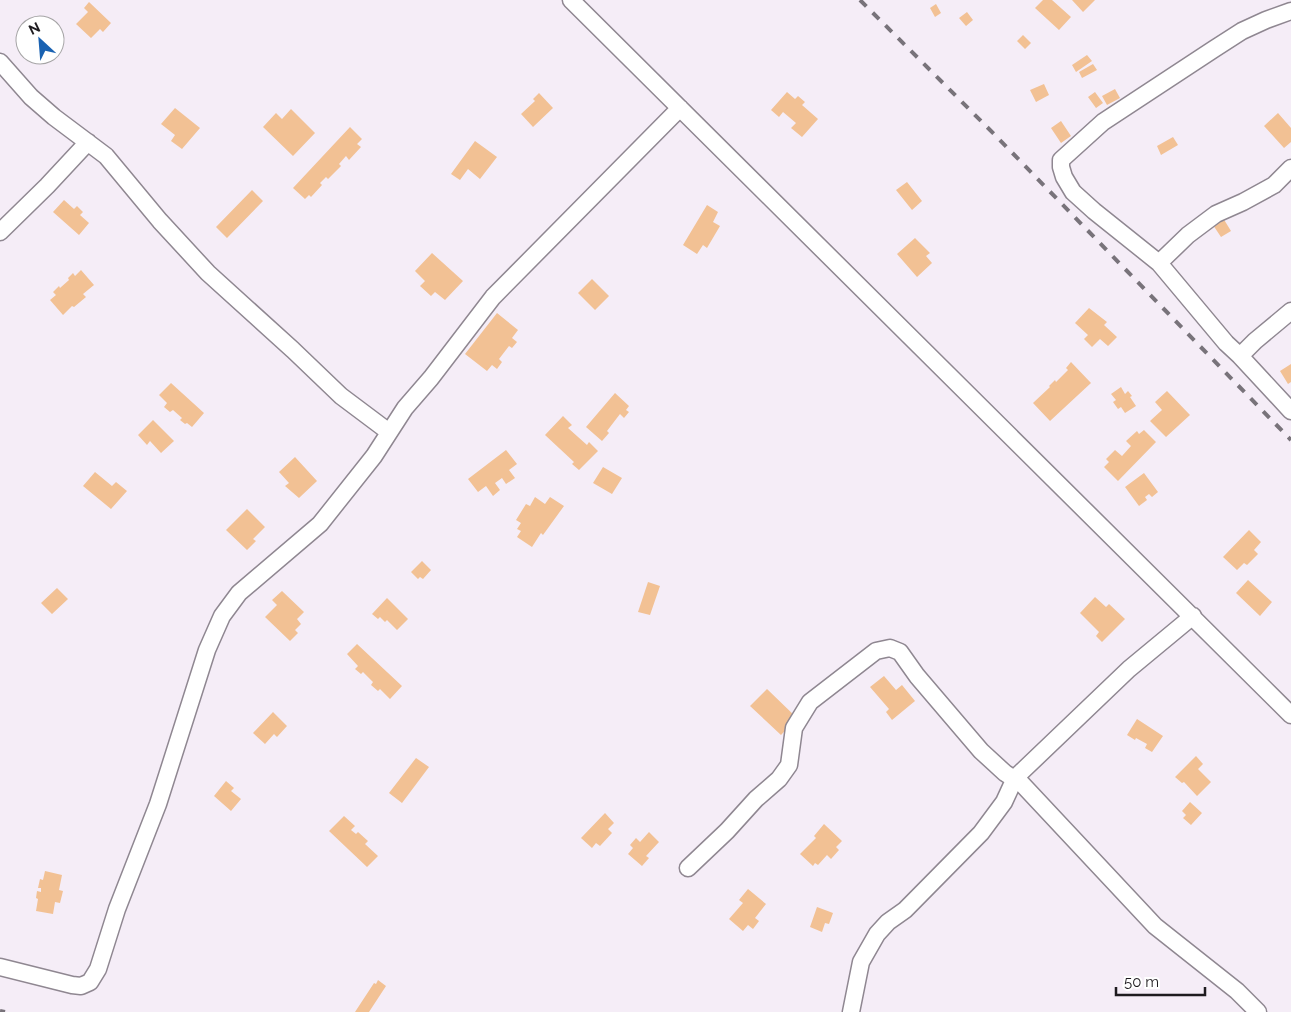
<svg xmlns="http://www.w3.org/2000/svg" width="1291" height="1012" viewBox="0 0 1291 1012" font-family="Raleway,sans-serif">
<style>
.building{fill:#f2c194}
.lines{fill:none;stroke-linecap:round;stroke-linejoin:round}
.minor-casing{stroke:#8f8791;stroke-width:19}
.minor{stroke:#fff;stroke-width:16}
.rail{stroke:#78737a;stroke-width:4;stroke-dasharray:9 9;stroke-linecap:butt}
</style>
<rect width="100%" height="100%" fill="#f5edf7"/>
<path class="building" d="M 1043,0 L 1052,0 L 1071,17 L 1059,30 L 1035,8 Z
M 1072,0 L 1095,0 L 1083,12 Z
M 89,2 L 111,23 L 103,32 L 100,29 L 91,38 L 76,24 L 88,12 L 84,8 Z
M 936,4 L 941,13 L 935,17 L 930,8 Z
M 967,12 L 973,20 L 966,26 L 959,18 Z
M 1023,35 L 1031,43 L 1025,49 L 1017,41 Z
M 1087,55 L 1092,61 L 1076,72 L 1072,65 Z
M 1093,64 L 1097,70 L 1082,78 L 1079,72 Z
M 1044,84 L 1049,95 L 1036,102 L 1030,90 Z
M 1115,89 L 1120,98 L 1107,105 L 1102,96 Z
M 787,92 L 795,99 L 798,96 L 805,102 L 802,105 L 818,119 L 802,137 L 791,128 L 796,123 L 783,112 L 779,117 L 771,110 Z
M 1095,92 L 1103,103 L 1096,108 L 1088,97 Z
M 539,93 L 553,108 L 533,127 L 521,114 L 535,101 L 533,99 Z
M 175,108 L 200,128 L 182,149 L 171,141 L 175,135 L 161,124 Z
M 291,109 L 315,133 L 293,156 L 263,127 L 276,113 L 282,119 Z
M 1278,113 L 1291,128 L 1291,142 L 1284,148 L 1264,126 Z
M 1061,121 L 1071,136 L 1061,143 L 1051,128 Z
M 350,127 L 362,139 L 357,144 L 361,147 L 349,160 L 346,156 L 339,164 L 341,166 L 328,179 L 326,177 L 320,183 L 322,185 L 311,197 L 309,195 L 305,199 L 293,188 Z
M 1173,137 L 1178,145 L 1161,155 L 1157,146 Z
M 475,141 L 497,157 L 480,179 L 468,169 L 460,180 L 451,174 Z
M 907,182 L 922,201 L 912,210 L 896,190 Z
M 252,190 L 263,201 L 227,238 L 216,227 Z
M 64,200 L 74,209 L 77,206 L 83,212 L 80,215 L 89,223 L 79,235 L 53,212 Z
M 707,205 L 718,212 L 713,222 L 720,226 L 707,248 L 703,245 L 697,254 L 683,245 Z
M 1223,218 L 1231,231 L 1221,237 L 1213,225 Z
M 915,238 L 930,253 L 926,256 L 932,263 L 917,277 L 897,254 Z
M 432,253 L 463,281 L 445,300 L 435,292 L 431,296 L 420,286 L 425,281 L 415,271 Z
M 81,270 L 94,285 L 83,294 L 86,297 L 74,307 L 72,306 L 63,315 L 50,300 L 56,295 L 53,292 L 59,286 L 60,288 L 69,280 L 68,278 L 73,273 L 75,276 Z
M 592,279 L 609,296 L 595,310 L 578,293 Z
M 1089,308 L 1107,322 L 1104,325 L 1117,337 L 1108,346 L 1100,339 L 1092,347 L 1084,339 L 1088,335 L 1075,323 Z
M 497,313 L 518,330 L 512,338 L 517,342 L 512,348 L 509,346 L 499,359 L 502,362 L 497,369 L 492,365 L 487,371 L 465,354 Z
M 1071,362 L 1091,383 L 1050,421 L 1033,403 L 1050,387 L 1049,386 L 1055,380 L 1056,382 L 1068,370 L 1066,368 Z
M 1291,364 L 1291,382 L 1288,384 L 1280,371 Z
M 171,383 L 204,413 L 192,427 L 187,423 L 185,424 L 180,420 L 182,418 L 173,410 L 170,412 L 164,407 L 167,403 L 159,395 Z
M 1121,387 L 1125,394 L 1128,391 L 1132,396 L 1130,397 L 1136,406 L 1125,413 L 1121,407 L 1118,409 L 1113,402 L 1116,400 L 1111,394 Z
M 1167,391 L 1190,415 L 1166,437 L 1150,421 L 1162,410 L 1155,402 Z
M 615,393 L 629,406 L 626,410 L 629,412 L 624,418 L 620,414 L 607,431 L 609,433 L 602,441 L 586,427 Z
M 563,416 L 572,425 L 568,428 L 587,445 L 589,442 L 598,451 L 579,470 L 572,464 L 574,462 L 545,435 Z
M 153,420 L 174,441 L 161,453 L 150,441 L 147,445 L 138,435 Z
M 1144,430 L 1156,442 L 1118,481 L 1104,467 L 1109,462 L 1106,459 L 1115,450 L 1122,456 L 1131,446 L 1126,441 L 1137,431 L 1139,434 Z
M 506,450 L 517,464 L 509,470 L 515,478 L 506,484 L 502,478 L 495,483 L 500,490 L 493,496 L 486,486 L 478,492 L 468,479 Z
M 295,457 L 317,481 L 299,498 L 285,486 L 289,483 L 279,472 Z
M 603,467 L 622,478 L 612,494 L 593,483 Z
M 95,472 L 112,486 L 116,482 L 127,491 L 111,509 L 83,486 Z
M 1144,473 L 1158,492 L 1152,497 L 1149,494 L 1145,497 L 1147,500 L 1139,506 L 1125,487 Z
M 535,497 L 545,504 L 550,497 L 564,506 L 543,535 L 541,533 L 532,547 L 517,537 L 521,531 L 517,529 L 521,523 L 516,520 L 526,504 L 530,506 Z
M 247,509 L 265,527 L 253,539 L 256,541 L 247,550 L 226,530 Z
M 1249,530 L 1261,542 L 1254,550 L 1258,554 L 1247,565 L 1244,563 L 1237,570 L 1223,557 Z
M 422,561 L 431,570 L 423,579 L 420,577 L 418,579 L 411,572 Z
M 1248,580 L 1272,602 L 1260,616 L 1236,593 Z
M 648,582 L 660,586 L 650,615 L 638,612 Z
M 57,588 L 68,599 L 52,614 L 41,603 Z
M 282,591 L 304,612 L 297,619 L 301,624 L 295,630 L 298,633 L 290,641 L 265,617 L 277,605 L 272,600 Z
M 1095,597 L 1106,607 L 1109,604 L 1125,619 L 1102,642 L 1096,636 L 1099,632 L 1080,613 Z
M 387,598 L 408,619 L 397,630 L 387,620 L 385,622 L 380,617 L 378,619 L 372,614 Z
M 357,644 L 402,686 L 390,699 L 380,689 L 378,691 L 371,685 L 373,682 L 363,672 L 361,674 L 355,669 L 358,666 L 347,654 Z
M 884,676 L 896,690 L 902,685 L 915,701 L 892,720 L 886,712 L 889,709 L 870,687 Z
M 767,689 L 797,718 L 781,735 L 750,706 Z
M 273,712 L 287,726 L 277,737 L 274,734 L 265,744 L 253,733 Z
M 1137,719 L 1163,736 L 1152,752 L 1145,748 L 1147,744 L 1136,738 L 1135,740 L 1127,735 Z
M 1196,756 L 1203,764 L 1198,769 L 1211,782 L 1197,796 L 1184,782 L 1182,783 L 1175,777 Z
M 416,758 L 429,767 L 402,803 L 389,793 Z
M 226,781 L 234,788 L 231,791 L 241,799 L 231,811 L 214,796 Z
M 1190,802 L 1202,813 L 1191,825 L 1183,818 L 1186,815 L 1182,811 Z
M 605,813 L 614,823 L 608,829 L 612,833 L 600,846 L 596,843 L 592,848 L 581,838 Z
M 344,816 L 355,826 L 351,830 L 356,834 L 358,832 L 368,841 L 365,844 L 378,856 L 367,867 L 329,831 Z
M 824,824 L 842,841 L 836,847 L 839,850 L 831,859 L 827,855 L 818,865 L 815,863 L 813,866 L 800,854 L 816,838 L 814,836 Z
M 649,832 L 659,842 L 646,856 L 649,858 L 642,866 L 628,854 L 633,848 L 630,845 L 636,838 L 640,842 Z
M 45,871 L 62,875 L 59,890 L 63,891 L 60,903 L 55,902 L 53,914 L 36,911 L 38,899 L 36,898 L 37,891 L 41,892 L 41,888 L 38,888 L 40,879 L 43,880 Z
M 748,889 L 766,904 L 755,918 L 759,921 L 753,929 L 748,925 L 743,931 L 729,919 L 743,903 L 739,900 Z
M 817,907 L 833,913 L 829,924 L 825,923 L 822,932 L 810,927 Z
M 378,980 L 386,986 L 369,1012 L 355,1012 L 374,983 L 376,984 Z"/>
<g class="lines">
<g class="minor-casing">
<path id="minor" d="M 571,0 L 1291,715
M 0,62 L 31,97 L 54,117 L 106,156 L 160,221 L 208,273 L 293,350 L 341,396 L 389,432
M 0,232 L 47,186 L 88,142
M 1159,263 L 1188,235 L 1216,214 L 1243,202 L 1274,185 L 1291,168
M 1291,311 L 1255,341 L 1240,356 L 1291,411
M 1240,356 L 1226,343 L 1159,263 L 1094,211 L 1073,192 L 1064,177 L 1061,167 L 1061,160 L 1103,122 L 1214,49 L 1242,31 L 1266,20 L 1291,11
M 688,868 L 727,831 L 756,799 L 779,779 L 789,765 L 794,728 L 810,702 L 876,651 L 890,648 L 900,652 L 917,676 L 981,751 L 1005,773 L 1022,784 L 1155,926 L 1237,991 L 1258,1012
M 0,967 L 72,985 L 81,986 L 90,982 L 98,969 L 117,909 L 158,804 L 207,650 L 222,616 L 239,593 L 320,524 L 374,456 L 405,408 L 431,378 L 493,297 L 680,108
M 851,1012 L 861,962 L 877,934 L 888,922 L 905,910 L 981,833 L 1004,802 L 1015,778 L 1129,669 L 1193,616"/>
</g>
<use href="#minor" class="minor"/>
<path class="rail" d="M 860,0 L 994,134 L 1291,440
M 0,1011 L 5,1012"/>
</g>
<g transform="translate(40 40) rotate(334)"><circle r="24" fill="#ffffff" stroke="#a5a4a5"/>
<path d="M0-4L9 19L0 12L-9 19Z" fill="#1a62b2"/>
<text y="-8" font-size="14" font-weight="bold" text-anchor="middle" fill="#1e1b1f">N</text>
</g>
<path d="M1116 987v8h89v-8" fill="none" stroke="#1e1b1f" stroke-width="2.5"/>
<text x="1124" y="987" font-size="15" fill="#1e1b1f" stroke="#ffffff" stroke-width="4" paint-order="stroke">50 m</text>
</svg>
